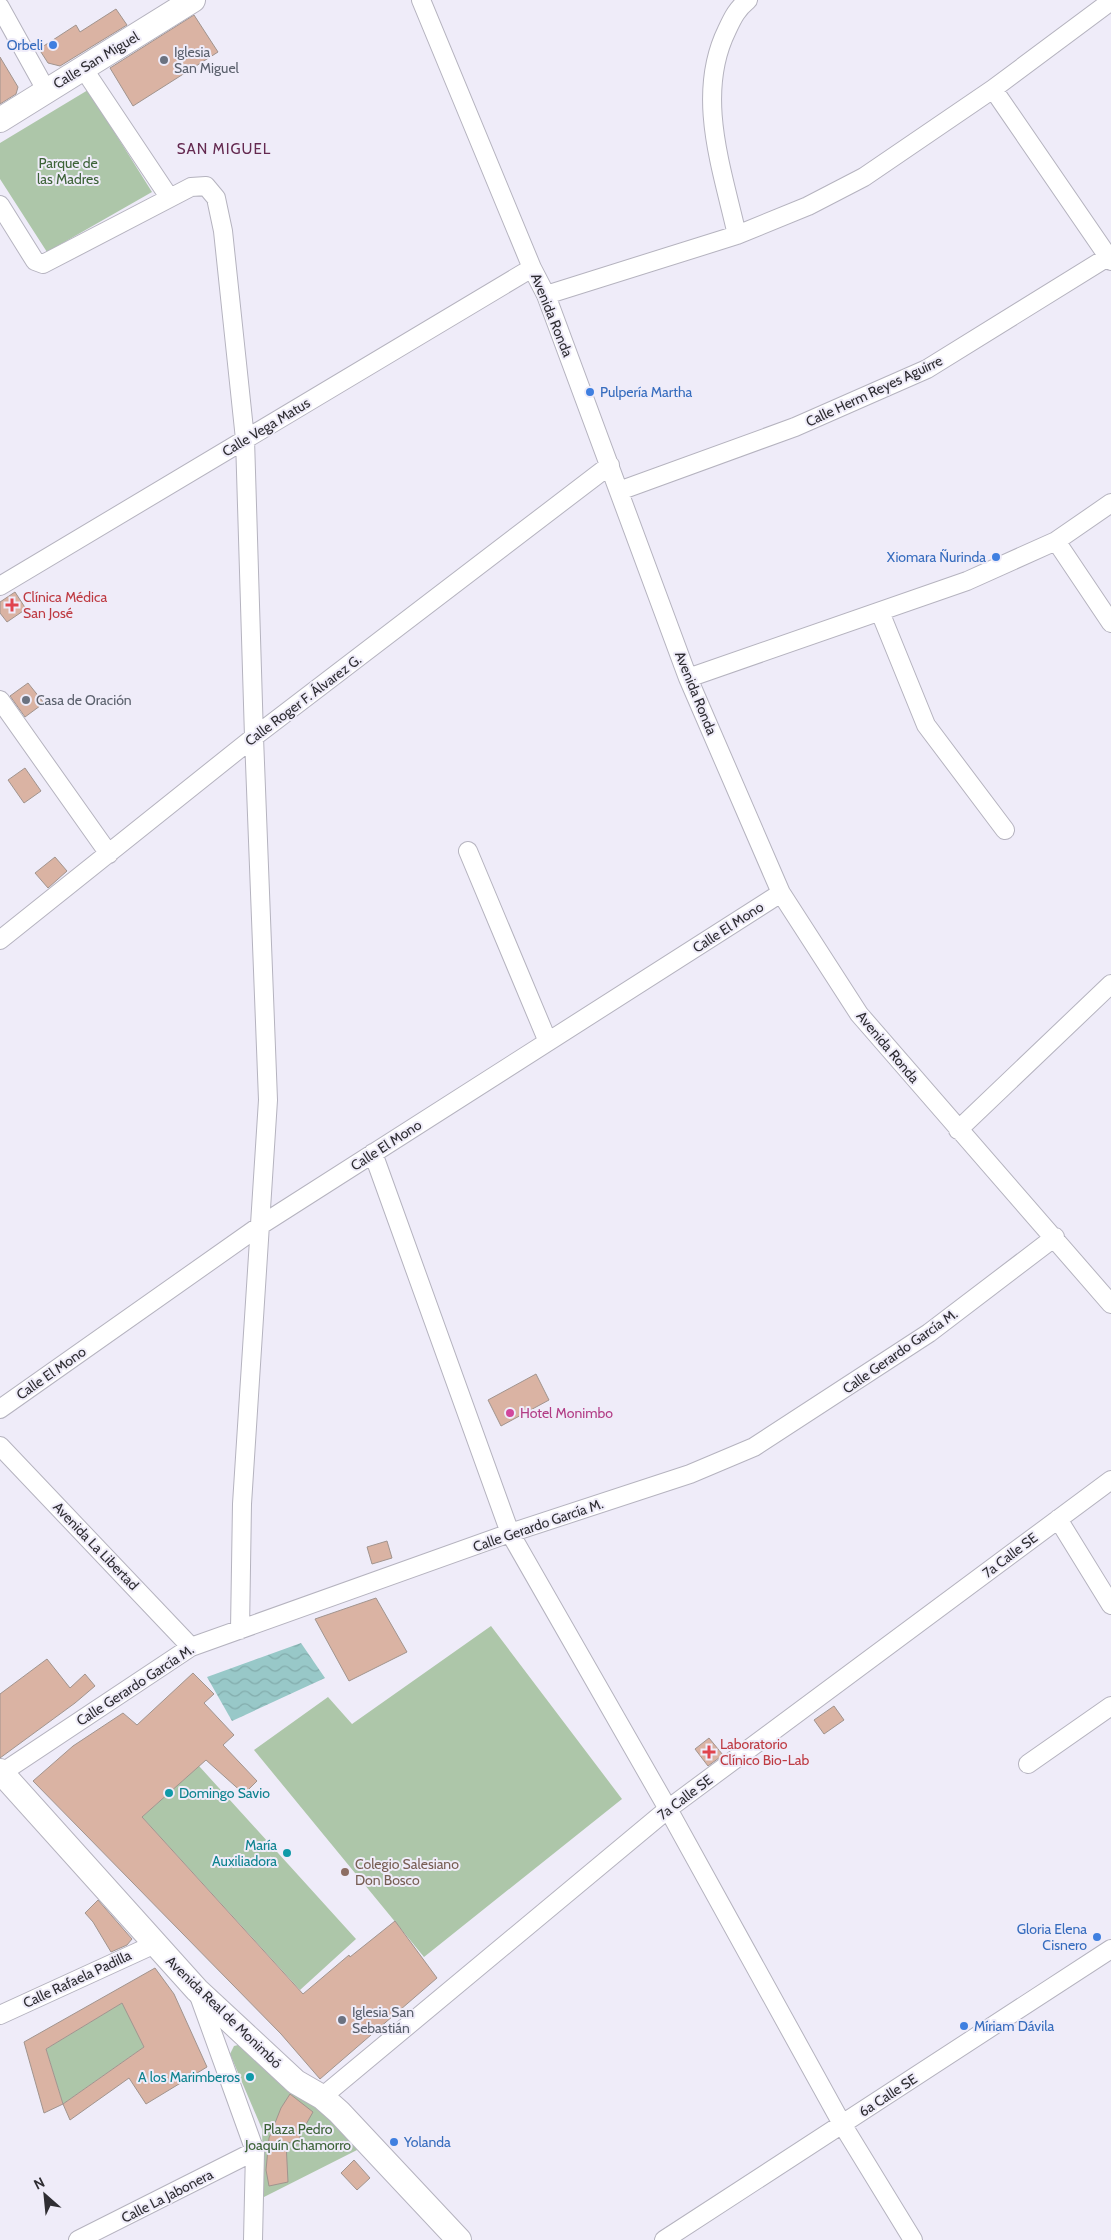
<svg xmlns="http://www.w3.org/2000/svg" width="1111" height="2240" viewBox="0 0 1111 2240" font-family="Cabin,sans-serif">
<style>
.green{fill:#adc6a9}
.water{fill:url(#water-waves)}
.building{fill:#dab3a3;stroke:#a1948e;fill-rule:evenodd}
.lines{fill:none;stroke-linecap:round;stroke-linejoin:round}
.street-casing{stroke:#b5b3bf;stroke-width:20}
.secondary-casing{stroke:#b5b3bf;stroke-width:26}
.street{stroke:#fff;stroke-width:18}
.secondary{stroke:#fff;stroke-width:24}
.shop-dot{fill:#3f7fe0;stroke:#efecf9;stroke-width:2}
.worship-dot{fill:#6b7280;stroke:#efecf9;stroke-width:2}
.health-dot{fill:#e0444e;stroke:#efecf9;stroke-width:2}
.hotel-dot{fill:#d1479c;stroke:#efecf9;stroke-width:2}
.culture-dot{fill:#0f9aa8;stroke:#efecf9;stroke-width:2}
.education-dot{fill:#8d6e63;stroke:#efecf9;stroke-width:2}
.labels{text-anchor:middle;stroke-width:4;stroke-linejoin:round;paint-order:stroke}
.shop-label{font-size:14px;fill:#366cbe;stroke:#efecf9;text-anchor:end}
.worship-label{font-size:14px;fill:#5b616d;stroke:#efecf9;text-anchor:start}
.street-label{font-size:14px;fill:#2f2e33;stroke:#efecf9}
.park-label{font-size:14px;fill:#3d6338;stroke:#efecf9}
.health-label{font-size:14px;fill:#be3a42;stroke:#efecf9;text-anchor:start}
.hotel-label{font-size:14px;fill:#b23c85;stroke:#efecf9;text-anchor:start}
.culture-label{font-size:14px;fill:#0d838f;stroke:#efecf9;text-anchor:end}
.education-label{font-size:14px;fill:#785e54;stroke:#efecf9;text-anchor:start}
.neighbourhood-label{font-size:15px;letter-spacing:1px;fill:#642950;stroke:#efecf9}
</style>
<defs>
<pattern id="water-waves" width="16" height="10" patternUnits="userSpaceOnUse" patternTransform="scale(1.25)"><rect width="16" height="10" fill="#98c8c8"/><path d="M0 5q4-4 8 0t8 0" fill="none" stroke="#83acac"/></pattern>
</defs>
<rect width="100%" height="100%" fill="#efecf9"/>
<path class="green" d="M 88,90 L 152,192 L 47,252 L 0,179 L 0,143 Z
M 491,1626 L 622,1799 L 424,1957 L 254,1750 L 328,1697 L 352,1724 Z
M 199,1766 L 356,1939 L 300,1990 L 142,1817 Z
M 125,2001 L 144,2047 L 63,2104 L 46,2049 Z
M 238,2045 L 242,2046 L 329,2115 L 359,2149 L 264,2197 L 262,2129 L 230,2054 L 234,2046 Z"/>
<path class="water" d="M 301,1643 L 325,1678 L 232,1721 L 207,1677 Z"/>
<path class="building" d="M 116,9 L 127,25 L 60,66 L 48,63 L 39,49 L 76,25 L 80,32 Z
M 194,15 L 218,52 L 133,106 L 110,68 Z
M 0,57 L 18,87 L 16,94 L 0,104 Z
M 15,592 L 26,609 L 7,622 L 0,613 L 0,602 Z
M 28,683 L 44,703 L 25,717 L 10,696 Z
M 25,768 L 41,791 L 24,803 L 8,780 Z
M 55,857 L 67,871 L 48,888 L 35,873 Z
M 536,1374 L 549,1400 L 501,1426 L 488,1400 Z
M 387,1541 L 392,1558 L 372,1564 L 367,1547 Z
M 376,1598 L 407,1652 L 349,1681 L 315,1619 Z
M 47,1659 L 70,1688 L 85,1674 L 95,1686 L 75,1703 L 0,1758 L 0,1694 Z
M 193,1673 L 214,1694 L 204,1703 L 234,1735 L 223,1745 L 257,1781 L 244,1794 L 206,1760 L 142,1817 L 303,1994 L 349,1955 L 350,1957 L 395,1921 L 437,1978 L 320,2079 L 281,2034 L 33,1781 L 73,1746 L 123,1713 L 137,1725 Z
M 834,1706 L 844,1720 L 824,1734 L 814,1720 Z
M 709,1738 L 723,1755 L 708,1766 L 695,1749 Z
M 98,1900 L 132,1939 L 127,1945 L 111,1952 L 93,1922 L 85,1913 Z
M 155,1968 L 174,1994 L 207,2067 L 146,2104 L 129,2078 L 70,2120 L 63,2104 L 44,2113 L 24,2042 ZM 122,2003 L 144,2047 L 63,2104 L 46,2049 Z
M 290,2094 L 313,2112 L 301,2133 L 298,2144 L 286,2142 L 288,2182 L 269,2186 L 266,2170 L 269,2138 L 281,2108 Z
M 354,2160 L 370,2178 L 357,2190 L 341,2173 Z"/>
<g class="lines">
<g class="street-casing">
<path id="street" d="M 421,0 L 532,268 L 546,295 L 688,678 L 781,893 L 859,1014 L 1111,1304
M 0,7 L 46,90
M 83,68 L 169,197
M 993,89 L 1111,261
M 0,205 L 35,261 L 43,264 L 191,187 L 206,186 L 216,198 L 223,231 L 245,439 L 254,737 L 268,1100 L 242,1504 L 240,1630
M 737,235 C 722,168 695,95 727,30 C 733,17 737,9 748,0
M 546,295 L 737,235 L 808,206 L 864,177 L 993,89 L 1111,1
M 619,491 L 795,427 L 927,369 L 1111,255
M 1056,541 L 1111,623
M 0,586 L 532,268
M 880,612 L 926,725 L 1005,830
M 688,678 L 967,581 L 1056,541 L 1111,503
M 0,700 L 109,854
M 468,851 L 548,1042
M 0,940 L 254,737 L 610,465
M 958,1130 L 1111,984
M 373,1153 L 510,1533 L 668,1809 L 842,2124 L 913,2240
M 0,1409 L 261,1225 L 781,893
M 0,1446 L 191,1647
M 1058,1519 L 1111,1605
M 1028,1764 L 1111,1706
M 0,1774 L 191,1647 L 510,1533 L 690,1474 L 754,1447 L 929,1333 L 1055,1237
M 198,1993 L 255,2151 L 253,2240
M 0,2015 L 155,1944
M 322,2097 L 668,1809 L 1111,1480
M 78,2240 L 255,2151
M 664,2240 L 1111,1949"/>
</g>
<g class="secondary-casing">
<path id="secondary" d="M 0,120 L 193,0
M 0,1771 L 197,1990 L 296,2082 L 322,2097 L 339,2112 L 459,2240"/>
</g>
<use href="#street" class="street"/>
<use href="#secondary" class="secondary"/>
</g>
<g class="shop-dot">
<circle cx="53" cy="45" r="5"/>
<circle cx="590" cy="392" r="5"/>
<circle cx="996" cy="557" r="5"/>
<circle cx="1097" cy="1937" r="5"/>
<circle cx="964" cy="2026" r="5"/>
<circle cx="394" cy="2142" r="5"/>
</g>
<g class="worship-dot">
<circle cx="164" cy="60" r="5"/>
<circle cx="26" cy="700" r="5"/>
<circle cx="342" cy="2020" r="5"/>
</g>
<g class="health-dot">
<path d="M9.5 597.5h5v5h5v5h-5v5h-5v-5h-5v-5h5z"/>
<path d="M706.5 1744.5h5v5h5v5h-5v5h-5v-5h-5v-5h5z"/>
</g>
<circle class="hotel-dot" cx="510" cy="1413" r="5"/>
<g class="culture-dot">
<circle cx="169" cy="1793" r="5"/>
<circle cx="287" cy="1853" r="5"/>
<circle cx="250" cy="2077" r="5"/>
</g>
<circle class="education-dot" cx="345" cy="1872" r="5"/>
<g class="labels">
<g class="shop-label">
<text x="43" y="50">Orbeli</text>
<text x="600" y="397" text-anchor="start">Pulpería Martha</text>
<text x="986" y="562">Xiomara Ñurinda</text>
<text x="1087" y="1934">Gloria Elena<tspan x="1087" dy="16">Cisnero</tspan></text>
<text x="974" y="2031" text-anchor="start">Míriam Dávila</text>
<text x="404" y="2147" text-anchor="start">Yolanda</text>
</g>
<g class="worship-label">
<text x="174" y="57">Iglesia<tspan x="174" dy="16">San Miguel</tspan></text>
<text x="36" y="705">Casa de Oración</text>
<text x="352" y="2017">Iglesia San<tspan x="352" dy="16">Sebastián</tspan></text>
</g>
<g class="street-label">
<text transform="translate(96 60) rotate(-31)" y="5">Calle San Miguel</text>
<text transform="translate(552 315) rotate(68)" y="5">Avenida Ronda</text>
<text transform="translate(874 391) rotate(-25)" y="5">Calle Herm Reyes Aguirre</text>
<text transform="translate(266 427) rotate(-31)" y="5">Calle Vega Matus</text>
<text transform="translate(696 693) rotate(68)" y="5">Avenida Ronda</text>
<text transform="translate(303 700) rotate(-37)" y="5">Calle Roger F. Álvarez G.</text>
<text transform="translate(728 927) rotate(-33)" y="5">Calle El Mono</text>
<text transform="translate(888 1047) rotate(50)" y="5">Avenida Ronda</text>
<text transform="translate(386 1145) rotate(-33)" y="5">Calle El Mono</text>
<text transform="translate(900 1351) rotate(-35)" y="5">Calle Gerardo García M.</text>
<text transform="translate(51 1373) rotate(-35)" y="5">Calle El Mono</text>
<text transform="translate(538 1525) rotate(-19)" y="5">Calle Gerardo García M.</text>
<text transform="translate(96 1546) rotate(46)" y="5">Avenida La Libertad</text>
<text transform="translate(1010 1555) rotate(-37)" y="5">7a Calle SE</text>
<text transform="translate(135 1685) rotate(-33)" y="5">Calle Gerardo García M.</text>
<text transform="translate(685 1797) rotate(-37)" y="5">7a Calle SE</text>
<text transform="translate(77 1979) rotate(-25)" y="5">Calle Rafaela Padilla</text>
<text transform="translate(224 2012) rotate(44)" y="5">Avenida Real de Monimbó</text>
<text transform="translate(888 2095) rotate(-33)" y="5">6a Calle SE</text>
<text transform="translate(167 2196) rotate(-27)" y="5">Calle La Jabonera</text>
</g>
<g class="park-label">
<text x="68" y="168">Parque de<tspan x="68" dy="16">las Madres</tspan></text>
<text x="298" y="2134">Plaza Pedro<tspan x="298" dy="16">Joaquín Chamorro</tspan></text>
</g>
<g class="health-label">
<text x="23" y="602">Clínica Médica<tspan x="23" dy="16">San José</tspan></text>
<text x="720" y="1749">Laboratorio<tspan x="720" dy="16">Clínico Bio-Lab</tspan></text>
</g>
<g class="hotel-label">
<text x="520" y="1418">Hotel Monimbo</text>
</g>
<g class="culture-label">
<text x="179" y="1798" text-anchor="start">Domingo Savio</text>
<text x="277" y="1850">María<tspan x="277" dy="16">Auxiliadora</tspan></text>
<text x="240" y="2082">A los Marimberos</text>
</g>
<g class="education-label">
<text x="355" y="1869">Colegio Salesiano<tspan x="355" dy="16">Don Bosco</tspan></text>
</g>
<g class="neighbourhood-label">
<text x="224" y="154">SAN MIGUEL</text>
</g>
</g>
<g transform="translate(45 2195) rotate(333)" stroke="#efecf9" stroke-width="4" paint-order="stroke">
<path d="M0-4L9 19L0 12L-9 19Z" fill="#2f2e33"/>
<text y="-8" font-size="14" font-weight="bold" text-anchor="middle" fill="#2f2e33">N</text>
</g>
</svg>
